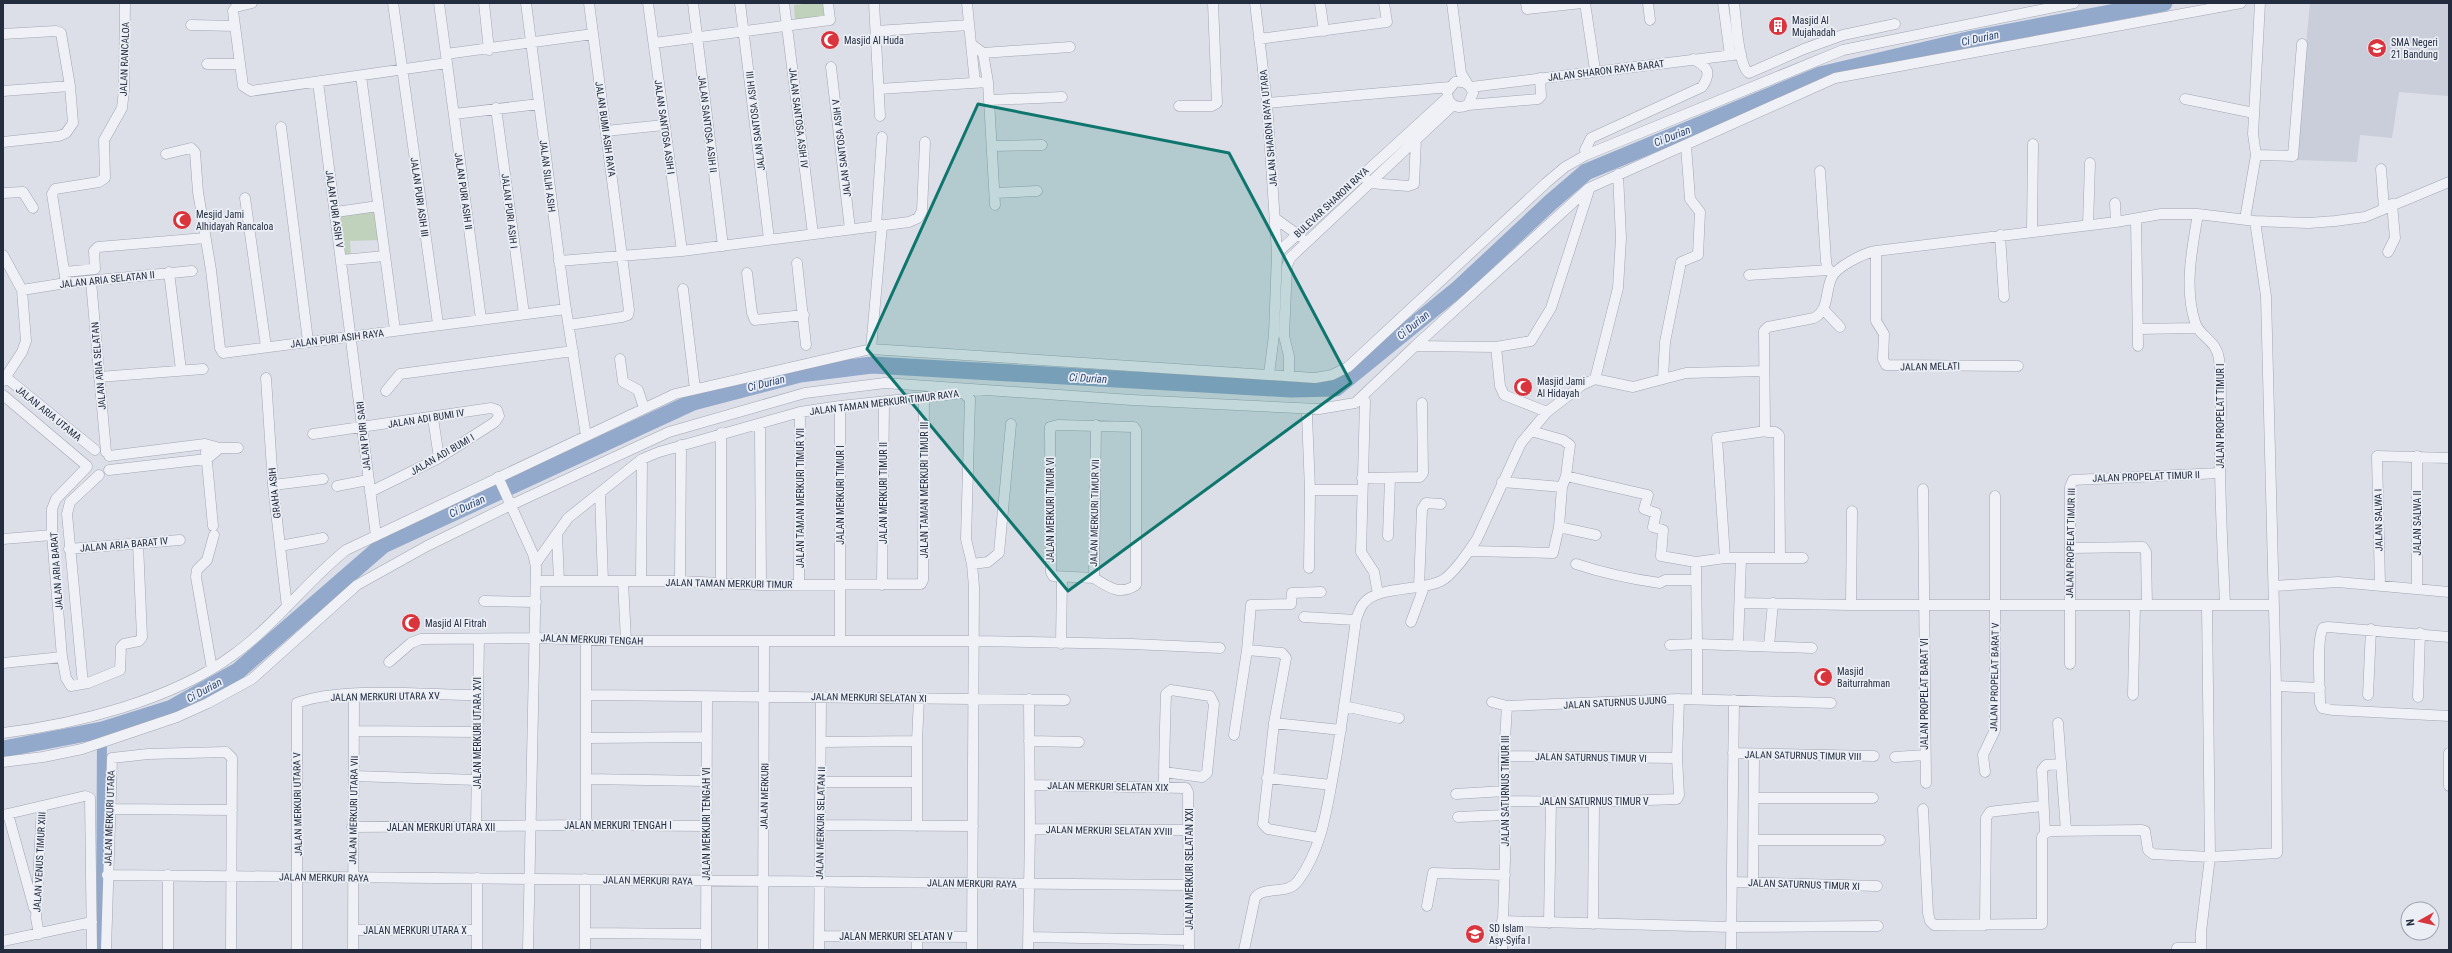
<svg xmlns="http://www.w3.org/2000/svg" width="2452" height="953" viewBox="0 0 2452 953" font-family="'Roboto Condensed',sans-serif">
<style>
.built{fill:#caceda}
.green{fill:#c0d2bc}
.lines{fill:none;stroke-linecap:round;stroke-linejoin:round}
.canal{stroke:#93a9cb;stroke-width:10}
.river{stroke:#93a9cb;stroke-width:17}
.minor-casing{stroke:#a1a6b2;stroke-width:11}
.minor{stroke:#eff1f6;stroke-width:10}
.marked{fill:#0f766e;fill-opacity:0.2;stroke:#0f766e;stroke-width:3;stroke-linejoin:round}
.labels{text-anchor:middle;stroke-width:3.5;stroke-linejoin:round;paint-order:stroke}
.poi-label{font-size:10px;fill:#242c3f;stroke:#ebeff5;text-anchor:start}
.street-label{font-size:10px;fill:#242c3f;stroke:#ebeff5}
.water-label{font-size:11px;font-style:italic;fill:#2b4576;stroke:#ebeff5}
</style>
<rect width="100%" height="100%" fill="#dcdfe8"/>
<path class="built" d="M 2310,3 L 2449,3 L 2449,96 L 2399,92 L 2392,138 L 2360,135 L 2357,162 L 2295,160 Z"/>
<path class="green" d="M 814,3 L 826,3 L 828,18 L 795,22 L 794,5 Z
M 377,209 L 381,240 L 350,241 L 351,256 L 343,257 L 338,214 Z"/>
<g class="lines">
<path class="canal" d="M 101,950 L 102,730"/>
<path class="river" d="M 3,749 L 102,730 L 172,708 L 238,671 L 383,545 L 693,402 L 800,374 L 872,365 L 1291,389 L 1336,388 L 1459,288 L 1551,202 L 1586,172 L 1820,75 L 1972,39 L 2164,3"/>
<g class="minor-casing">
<path id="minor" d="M 252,3 L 236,7 L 233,11 L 243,86 L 251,91 L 447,63 L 439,3
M 393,3 L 438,324
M 484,3 L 489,50
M 526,3 L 565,303 L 586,436
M 648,3 L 682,251
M 693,3 L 723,246
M 740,3 L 769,239
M 784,3 L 813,234
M 874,3 L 880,116
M 967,3 L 971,44 L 983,53 L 988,82 L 995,205
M 1255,3 L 1267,103 L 1277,253
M 1320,3 L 1324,31
M 1452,3 L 1461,73 L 1467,83
M 1526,3 L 1527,9 L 1582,3
M 1585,3 L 1595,70
M 1648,3 L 1650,20
M 1723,3 L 1730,55
M 1734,3 C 1736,17 1738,66 1749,73 L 1804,49 L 1843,35 L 1895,24
M 191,25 L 235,26
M 876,31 L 969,25
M 3,34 L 56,31 L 61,33 L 70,86 L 73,123 L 66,133 L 59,136 L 3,142
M 1259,39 L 1387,22 L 1384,3
M 654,43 L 830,20 L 828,3
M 971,44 L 975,83
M 983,53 L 1070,47
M 446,54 L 593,34
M 447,63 L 481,319
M 207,64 L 240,64
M 831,67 L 850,229
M 361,76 L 395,330
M 318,82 L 376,536
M 1471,87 L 1741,54
M 879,89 L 988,82
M 3,91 L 70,86
M 1447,92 L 1455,82 C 1465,81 1470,84 1473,93 L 1468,105 C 1460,108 1455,108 1449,101
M 2185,99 L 2254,113
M 989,100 L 1062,97
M 1267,103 L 1450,87
M 1468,105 L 1538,99 L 1541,96 L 1540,78
M 1179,106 L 1212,106 L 1217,103 L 1213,3
M 496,108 L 524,314
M 454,114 L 539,104
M 281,127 L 308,341
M 606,131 L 664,125
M 992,146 L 1042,145
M 1585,150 L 1591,138 L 1702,87 C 1712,72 1708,67 1693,59
M 166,154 L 191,148 L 195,152 L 198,192 L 211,270 L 220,348 L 223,353 L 566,309
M 2256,155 L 2293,156 L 2302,44
M 2381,169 L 2384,208
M 1820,171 L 1826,261 L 1827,267 L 1833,275
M 1367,180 L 1369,183 L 1408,186 L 1414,184 L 1416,139
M 3,193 L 23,192 L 33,208
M 995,193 L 1037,191
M 245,198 L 266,347
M 2115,203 L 2116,222
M 336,212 L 378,206
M 2198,214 C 2192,248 2184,288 2195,322 C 2199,337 2217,340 2219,359 C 2223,389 2220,428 2220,459 C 2220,507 2223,556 2225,604
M 1276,219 L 1301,237
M 2136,219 L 2138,346
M 2245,219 L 2256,155 L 2253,134 L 2260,3
M 2088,225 L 2090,163
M 876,226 L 882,137
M 2032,231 L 2033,144
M 2000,235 L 2004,297
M 1876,251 L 1876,321 L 1884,334 L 1883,359 L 1886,365 L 2018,366
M 2388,252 L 2395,238 L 2392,204
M 3,255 L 22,290 L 26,341 L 22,352 L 3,381
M 342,260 L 385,256
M 559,261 L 682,251 L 909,222 L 918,218 L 922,211 L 925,142
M 797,263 L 806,345
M 65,272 L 95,269 L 94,251 L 98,247 L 205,238
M 169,272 L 181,370
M 747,273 L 752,313 L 755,320 L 804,315
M 1749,275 L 1829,270
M 91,281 L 106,452
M 66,283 L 52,194 L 55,189 L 99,182 L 105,178 L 104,140 L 122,108 L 124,90 L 125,3
M 683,289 L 695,389
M 22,290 L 66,283 L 192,271
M 1824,310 L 1840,327
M 569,325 L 622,317 L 628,315 L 629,310 L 589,3
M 2138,329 L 2197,328
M 1415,346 L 1496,347 L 1531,341 L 1551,308 L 1589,190
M 1496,347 L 1500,386 L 1504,395 L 1547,412
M 871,349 L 882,225
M 620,359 L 623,382 L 638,390 L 644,408
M 1269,374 L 1274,335 L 1277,253 L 1448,97
M 3,375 L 95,450
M 1289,375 L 1289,356 L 1284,336 L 1287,266 L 1290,258 L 1453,105
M 99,377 L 203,369
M 266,378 L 273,485 L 287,607
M 1663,378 L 1665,342 L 1681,262 L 1698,255 L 1700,212 L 1690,199 L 1686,146
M 1595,379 L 1618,288 L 1621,238 L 1618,174
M 386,391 L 400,374 L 573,351
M 3,395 L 87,466
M 1365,401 L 1361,552 L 1374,572 L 1378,594
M 1307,415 L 1310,490
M 433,418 L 439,458
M 760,425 L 761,585
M 1531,431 L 1563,440 L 1570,445 L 1566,476
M 721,433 L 721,584
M 313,434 L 491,408 L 497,410 L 499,416 L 495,422 L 439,458 L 370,492
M 206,452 L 213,526
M 109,456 L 205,444 L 220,448 L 238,448
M 2417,456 L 2417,589
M 87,467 L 56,499 L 52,509 L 52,535 L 62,657 L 66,678 L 71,686 L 88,683 L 120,670 L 121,647 L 124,644 L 139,641 L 142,637 L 138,544
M 109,470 L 207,459 L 220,448
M 498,477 L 533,554 L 536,567 L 528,950
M 1362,478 L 1420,477 L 1423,473 L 1422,403
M 273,485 L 323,479
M 337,486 L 368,480
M 1562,487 L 1566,476 L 1648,495 L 1644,509 L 1656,513 L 1653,527 L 1663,530 L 1661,556 L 1696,562
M 1923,489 L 1926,783
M 600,494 L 603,581
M 1559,527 L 1596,535
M 557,535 L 559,581
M 1388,536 L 1390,479
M 3,539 L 52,535
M 280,546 L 323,538
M 2070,548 L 2143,547 L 2146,552 L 2147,605
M 69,549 L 180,540
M 1470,551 L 1553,553 L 1559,527 L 1562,487 L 1502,482
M 1725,558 L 1717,438 L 1766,431
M 1780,558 L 1779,435 L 1775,432 L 1767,432 L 1765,429 L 1764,331 L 1768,327 L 1814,318 C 1829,310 1825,294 1831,279 C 1835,267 1864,253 1876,251 L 2116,222 L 2161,214 L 2198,214 L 2255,221 L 2309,223 L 2335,221 L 2365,217 L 2449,182
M 536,563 L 568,518 L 642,459 L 659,452 L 800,412 L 840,406 L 963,393 L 970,399 L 966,539 L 972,564 L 974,587 L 972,950
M 972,564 L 988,562 L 999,553 L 1011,424
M 1576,564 C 1603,573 1631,579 1660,583 L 1665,580 L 1695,580
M 1309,568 L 1310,490 L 1361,490
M 1094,578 C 1108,587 1120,596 1136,585 L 1136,430 L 1134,427 L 1058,425 L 1050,427 L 1050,433 L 1051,572 L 1053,576 L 1094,578 L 1096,425
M 536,581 L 680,581 L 761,585 L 921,584 L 923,580 L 924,397
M 623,581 L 626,641
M 641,581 L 642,459
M 680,581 L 681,445
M 799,584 L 800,412
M 882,585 L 884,402
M 2380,585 L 2377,456 L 2449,458
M 2274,586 L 2338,582 L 2449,592
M 1419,587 L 1422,509 L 1426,503 L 1441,504
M 484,601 L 536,602
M 1740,603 L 1851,605 L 2274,605
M 1851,605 L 1852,511
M 1304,617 L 1356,620
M 1411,622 L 1424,587
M 2449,637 L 2328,627 L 2323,628 C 2316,640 2320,687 2320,703 L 2322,708 L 2333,710 L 2449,716
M 840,641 L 840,406
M 1061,644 L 1062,577
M 1670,645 L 1697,644 L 1696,562 L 1725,558 L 1803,558
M 1738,645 L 1741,558
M 1769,646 L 1773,603
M 1247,650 L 1282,653 L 1286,658 L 1274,723 L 1263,824 L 1268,829 L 1319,838
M 389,662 L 411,643 L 421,639 L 536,638 L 626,641 L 975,641 L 1132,644 L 1220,648
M 3,663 L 62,657
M 2070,664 L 2070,487 L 2073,480 L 2220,473
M 212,669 L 196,577 L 197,570 L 207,560 L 214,535
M 83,684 L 67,514 L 70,502 L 99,475
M 2276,686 L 2320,688
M 588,695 L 1065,700
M 2133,695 L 2135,605
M 2368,695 L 2371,629
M 2418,697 L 2420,633
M 1697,699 L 1697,644 L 1812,648
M 1492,702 L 1507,706
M 1344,706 L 1399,718
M 1274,723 L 1341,730
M 2058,723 L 2066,831
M 354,731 L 478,732
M 3,733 C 77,724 172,700 233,655 C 275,625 306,582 346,550 L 675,394 L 871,349 L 1315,378 L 1332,375 L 1348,367 L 1546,183 L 1565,167 L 1586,155 L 1843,50 L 2074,3
M 1234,735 L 1247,650 L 1251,605 L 1291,604 L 1292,593 L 1321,592
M 587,738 L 707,737
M 1029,741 L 1079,742
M 821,742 L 917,741
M 1733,753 L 1874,756
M 2449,753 L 2449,786
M 1504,756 L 1677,758
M 1895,757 L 1925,755
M 3,762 L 43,757 L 82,749 L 177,717 L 208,703 L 252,679 L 357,585 L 427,546 L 511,505 L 669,432 L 805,393 L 885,383 L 1132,400 L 1319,409 L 1355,403 L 1415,346 L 1589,188 L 1835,78 L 2241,3
M 1164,772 L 1202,777 L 1207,773 L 1214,704 L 1210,696 L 1171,690 L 1166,694 C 1165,725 1164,756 1164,787
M 1985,772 L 1983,755 L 1995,730 L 1995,496
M 354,776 L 477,780
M 1267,778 L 1331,785
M 587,779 L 706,781
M 820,782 L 916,782
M 1030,785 L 1186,788 L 1188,792 L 1189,950
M 1456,794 L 1505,791
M 1755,798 L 1873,798
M 1505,801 L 1594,802 L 1677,799 L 1679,795 L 1677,758 L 1679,699
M 111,809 L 232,810
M 1923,809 L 1928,913 L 1930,921 L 1934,925 L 2042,924 L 2042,837 L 2045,833 L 2050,831 L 2142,830 L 2145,831 L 2148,850 L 2153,854 L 2210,857 L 2277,853 L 2276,686 L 2266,296 L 2255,221
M 8,814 L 34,908
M 3,815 L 85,796 L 90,798 L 92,950
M 1458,817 L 1505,815
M 586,825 L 586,639
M 820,825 L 973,826
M 917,826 L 917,741 L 919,698
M 352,827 L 586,825 L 706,826
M 476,827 L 479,639
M 1030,829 L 1189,830
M 2045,833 L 2042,770 L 2046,765 L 2061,764
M 1754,840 L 1880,840
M 107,875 L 1188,885
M 168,875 L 168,950
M 585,879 L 585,950
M 1732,882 L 1877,886
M 1753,882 L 1754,754
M 1427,906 L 1433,873 L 1505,875
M 1502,921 L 1731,927 L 1878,926
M 1549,923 L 1551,801
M 1593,924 L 1594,802
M 1985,925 L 1986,818 L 1990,812 L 1997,811 L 2043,806
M 353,930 L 477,930
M 585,933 L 706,934
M 39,934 L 36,918 L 42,806
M 819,936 L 972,937
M 917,936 L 917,950
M 1028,937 L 1189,940
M 3,941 L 92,922
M 106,950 L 112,758 L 148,754 L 226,752 L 232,758 L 231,950
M 297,950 L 297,703 C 341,686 428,695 476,695
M 353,950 L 354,694
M 477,950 L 477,878
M 706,950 L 707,697
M 763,950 L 764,641
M 819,950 L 821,697
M 1028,950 L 1030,829 L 1029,699
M 1244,950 L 1255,898 C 1264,885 1287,896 1298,881 C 1322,849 1327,808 1334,770 C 1343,720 1349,670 1356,620 C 1358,614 1360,607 1364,603 C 1377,586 1421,591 1441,581 C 1452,576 1470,550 1477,539 L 1521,443 L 1547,412 L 1582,385 L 1595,379 L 1633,387 L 1686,373 L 1763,371
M 1502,950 L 1505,859 L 1504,756 L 1507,706 L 1679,699 L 1831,703
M 1731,950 L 1734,700
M 2177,950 L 2177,948 L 2201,948 L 2201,932 L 2210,857 L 2207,605"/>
</g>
<use href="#minor" class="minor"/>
</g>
<path class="marked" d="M 978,104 L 1229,153 L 1351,383 L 1068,591 L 867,349 Z"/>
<defs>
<g id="building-disc" transform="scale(1)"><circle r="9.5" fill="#da343c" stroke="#ebeff5"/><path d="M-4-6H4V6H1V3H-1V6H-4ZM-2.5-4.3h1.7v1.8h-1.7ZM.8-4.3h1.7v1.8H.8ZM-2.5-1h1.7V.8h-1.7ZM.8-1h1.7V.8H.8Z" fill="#fff"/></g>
<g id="mosque-disc" transform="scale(1)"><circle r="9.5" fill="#da343c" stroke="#ebeff5"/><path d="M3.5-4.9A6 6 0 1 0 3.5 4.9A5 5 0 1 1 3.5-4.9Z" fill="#fff"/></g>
<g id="school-disc" transform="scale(1)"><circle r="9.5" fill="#da343c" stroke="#ebeff5"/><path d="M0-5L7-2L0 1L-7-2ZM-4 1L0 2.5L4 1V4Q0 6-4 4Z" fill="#fff"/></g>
</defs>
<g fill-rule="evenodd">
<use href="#building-disc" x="1778" y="26"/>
<use href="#mosque-disc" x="830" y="40"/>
<use href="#school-disc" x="2377" y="48"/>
<use href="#mosque-disc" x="182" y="220"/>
<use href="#mosque-disc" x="1523" y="387"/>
<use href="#mosque-disc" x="411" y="623"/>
<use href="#mosque-disc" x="1823" y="677"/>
<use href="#school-disc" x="1475" y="934"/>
</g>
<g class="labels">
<g class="poi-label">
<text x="1792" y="24">Masjid Al<tspan x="1792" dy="12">Mujahadah</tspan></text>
<text x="844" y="44">Masjid Al Huda</text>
<text x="2391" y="46">SMA Negeri<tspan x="2391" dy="12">21 Bandung</tspan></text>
<text x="196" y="218">Mesjid Jami<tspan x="196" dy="12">Alhidayah Rancaloa</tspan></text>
<text x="1537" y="385">Masjid Jami<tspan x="1537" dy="12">Al Hidayah</tspan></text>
<text x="425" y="627">Masjid Al Fitrah</text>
<text x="1837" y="675">Masjid<tspan x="1837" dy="12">Baiturrahman</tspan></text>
<text x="1489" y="932">SD Islam<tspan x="1489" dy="12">Asy-Syifa I</tspan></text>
</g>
<g class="street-label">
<text transform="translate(124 59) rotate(-88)" y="4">JALAN RANCALOA</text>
<text transform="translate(1606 70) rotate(-7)" y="4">JALAN SHARON RAYA BARAT</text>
<text transform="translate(799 118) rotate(83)" y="4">JALAN SANTOSA ASIH IV</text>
<text transform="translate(755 121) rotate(-97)" y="4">JALAN SANTOSA ASIH III</text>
<text transform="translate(708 124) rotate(83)" y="4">JALAN SANTOSA ASIH II</text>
<text transform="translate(665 127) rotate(82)" y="4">JALAN SANTOSA ASIH I</text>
<text transform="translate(1268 128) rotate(-95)" y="4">JALAN SHARON RAYA UTARA</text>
<text transform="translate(606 129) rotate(82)" y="4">JALAN BUMI ASIH RAYA</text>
<text transform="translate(841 148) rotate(-97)" y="4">JALAN SANTOSA ASIH V</text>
<text transform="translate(548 176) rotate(83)" y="4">JALAN SILIH ASIH</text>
<text transform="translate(464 191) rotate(82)" y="4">JALAN PURI ASIH II</text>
<text transform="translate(420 197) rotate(82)" y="4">JALAN PURI ASIH III</text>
<text transform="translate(1331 202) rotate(-43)" y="4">BULEVAR SHARON RAYA</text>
<text transform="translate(335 209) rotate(82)" y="4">JALAN PURI ASIH V</text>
<text transform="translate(510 211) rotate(83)" y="4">JALAN PURI ASIH I</text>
<text transform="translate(107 279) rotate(-6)" y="4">JALAN ARIA SELATAN II</text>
<text transform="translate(337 338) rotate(-7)" y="4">JALAN PURI ASIH RAYA</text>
<text transform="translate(98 366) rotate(-95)" y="4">JALAN ARIA SELATAN</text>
<text transform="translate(1930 366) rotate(-1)" y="4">JALAN MELATI</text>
<text transform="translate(884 402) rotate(-7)" y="4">JALAN TAMAN MERKURI TIMUR RAYA</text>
<text transform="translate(49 413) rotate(39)" y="4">JALAN ARIA UTAMA</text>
<text transform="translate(2220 416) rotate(-90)" y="4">JALAN PROPELAT TIMUR I</text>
<text transform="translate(426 418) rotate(-9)" y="4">JALAN ADI BUMI IV</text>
<text transform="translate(363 436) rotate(-96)" y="4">JALAN PURI SARI</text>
<text transform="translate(442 454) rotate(-30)" y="4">JALAN ADI BUMI I</text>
<text transform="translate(2146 476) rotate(-2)" y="4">JALAN PROPELAT TIMUR II</text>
<text transform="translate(924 490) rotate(-90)" y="4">JALAN TAMAN MERKURI TIMUR III</text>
<text transform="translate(274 493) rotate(-96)" y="4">GRAHA ASIH</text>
<text transform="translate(883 493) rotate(-90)" y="4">JALAN MERKURI TIMUR II</text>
<text transform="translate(840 495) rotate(-90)" y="4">JALAN MERKURI TIMUR I</text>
<text transform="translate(800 498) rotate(-90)" y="4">JALAN TAMAN MERKURI TIMUR VII</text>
<text transform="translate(1050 510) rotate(-90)" y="4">JALAN MERKURI TIMUR VI</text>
<text transform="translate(1094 513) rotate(-89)" y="4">JALAN MERKURI TIMUR VII</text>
<text transform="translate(2378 520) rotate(-91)" y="4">JALAN SALWA I</text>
<text transform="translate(2417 523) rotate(-90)" y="4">JALAN SALWA II</text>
<text transform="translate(2070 543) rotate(-89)" y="4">JALAN PROPELAT TIMUR III</text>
<text transform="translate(124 544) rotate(-5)" y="4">JALAN ARIA BARAT IV</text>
<text transform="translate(56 571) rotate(-94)" y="4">JALAN ARIA BARAT</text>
<text transform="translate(729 583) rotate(1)" y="4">JALAN TAMAN MERKURI TIMUR</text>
<text transform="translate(592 639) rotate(2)" y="4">JALAN MERKURI TENGAH</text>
<text transform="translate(1994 677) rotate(-89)" y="4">JALAN PROPELAT BARAT V</text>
<text transform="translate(1924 694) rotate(-90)" y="4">JALAN PROPELAT BARAT VI</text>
<text transform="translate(385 696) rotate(-1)" y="4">JALAN MERKURI UTARA XV</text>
<text transform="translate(869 697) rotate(1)" y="4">JALAN MERKURI SELATAN XI</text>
<text transform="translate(1615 702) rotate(-3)" y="4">JALAN SATURNUS UJUNG</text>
<text transform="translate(477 733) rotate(-90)" y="4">JALAN MERKURI UTARA XVI</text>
<text transform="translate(1803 755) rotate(1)" y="4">JALAN SATURNUS TIMUR VIII</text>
<text transform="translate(1591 757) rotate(1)" y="4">JALAN SATURNUS TIMUR VI</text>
<text transform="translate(1108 786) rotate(1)" y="4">JALAN MERKURI SELATAN XIX</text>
<text transform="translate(1505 791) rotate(-90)" y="4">JALAN SATURNUS TIMUR III</text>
<text transform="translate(764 796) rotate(-89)" y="4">JALAN MERKURI</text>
<text x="1594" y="805">JALAN SATURNUS TIMUR V</text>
<text transform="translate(297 804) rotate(-91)" y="4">JALAN MERKURI UTARA V</text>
<text transform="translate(353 810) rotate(-89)" y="4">JALAN MERKURI UTARA VII</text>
<text transform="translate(109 818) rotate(-88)" y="4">JALAN MERKURI UTARA</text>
<text transform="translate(820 823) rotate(-89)" y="4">JALAN MERKURI SELATAN II</text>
<text transform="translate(706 824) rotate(-90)" y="4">JALAN MERKURI TENGAH VI</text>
<text x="618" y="829">JALAN MERKURI TENGAH I</text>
<text x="441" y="831">JALAN MERKURI UTARA XII</text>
<text transform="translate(1109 830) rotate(1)" y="4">JALAN MERKURI SELATAN XVIII</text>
<text transform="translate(39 862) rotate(-87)" y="4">JALAN VENUS TIMUR XIII</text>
<text transform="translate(1189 869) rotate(-90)" y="4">JALAN MERKURI SELATAN XXI</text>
<text transform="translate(324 877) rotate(1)" y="4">JALAN MERKURI RAYA</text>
<text transform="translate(648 880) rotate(1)" y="4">JALAN MERKURI RAYA</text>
<text transform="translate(972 883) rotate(1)" y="4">JALAN MERKURI RAYA</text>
<text transform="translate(1804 884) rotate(2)" y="4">JALAN SATURNUS TIMUR XI</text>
<text x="415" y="934">JALAN MERKURI UTARA X</text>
<text x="896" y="940">JALAN MERKURI SELATAN V</text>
</g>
<g class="water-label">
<text transform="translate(1980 38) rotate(-12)" y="4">Ci Durian</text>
<text transform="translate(1672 136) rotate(-22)" y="4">Ci Durian</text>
<text transform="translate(1413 325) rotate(-39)" y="4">Ci Durian</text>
<text transform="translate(1088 378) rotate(3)" y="4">Ci Durian</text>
<text transform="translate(766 383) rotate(-14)" y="4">Ci Durian</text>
<text transform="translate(467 506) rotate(-25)" y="4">Ci Durian</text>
<text transform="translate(204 690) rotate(-29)" y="4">Ci Durian</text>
</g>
</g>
<rect width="2452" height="953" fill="none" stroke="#242c3f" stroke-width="8"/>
<g transform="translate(2420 921) rotate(262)"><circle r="19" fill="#ebeff5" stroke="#9ba1ac"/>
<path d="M0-3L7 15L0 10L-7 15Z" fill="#da343c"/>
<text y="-6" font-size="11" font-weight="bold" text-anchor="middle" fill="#242c3f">N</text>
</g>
</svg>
